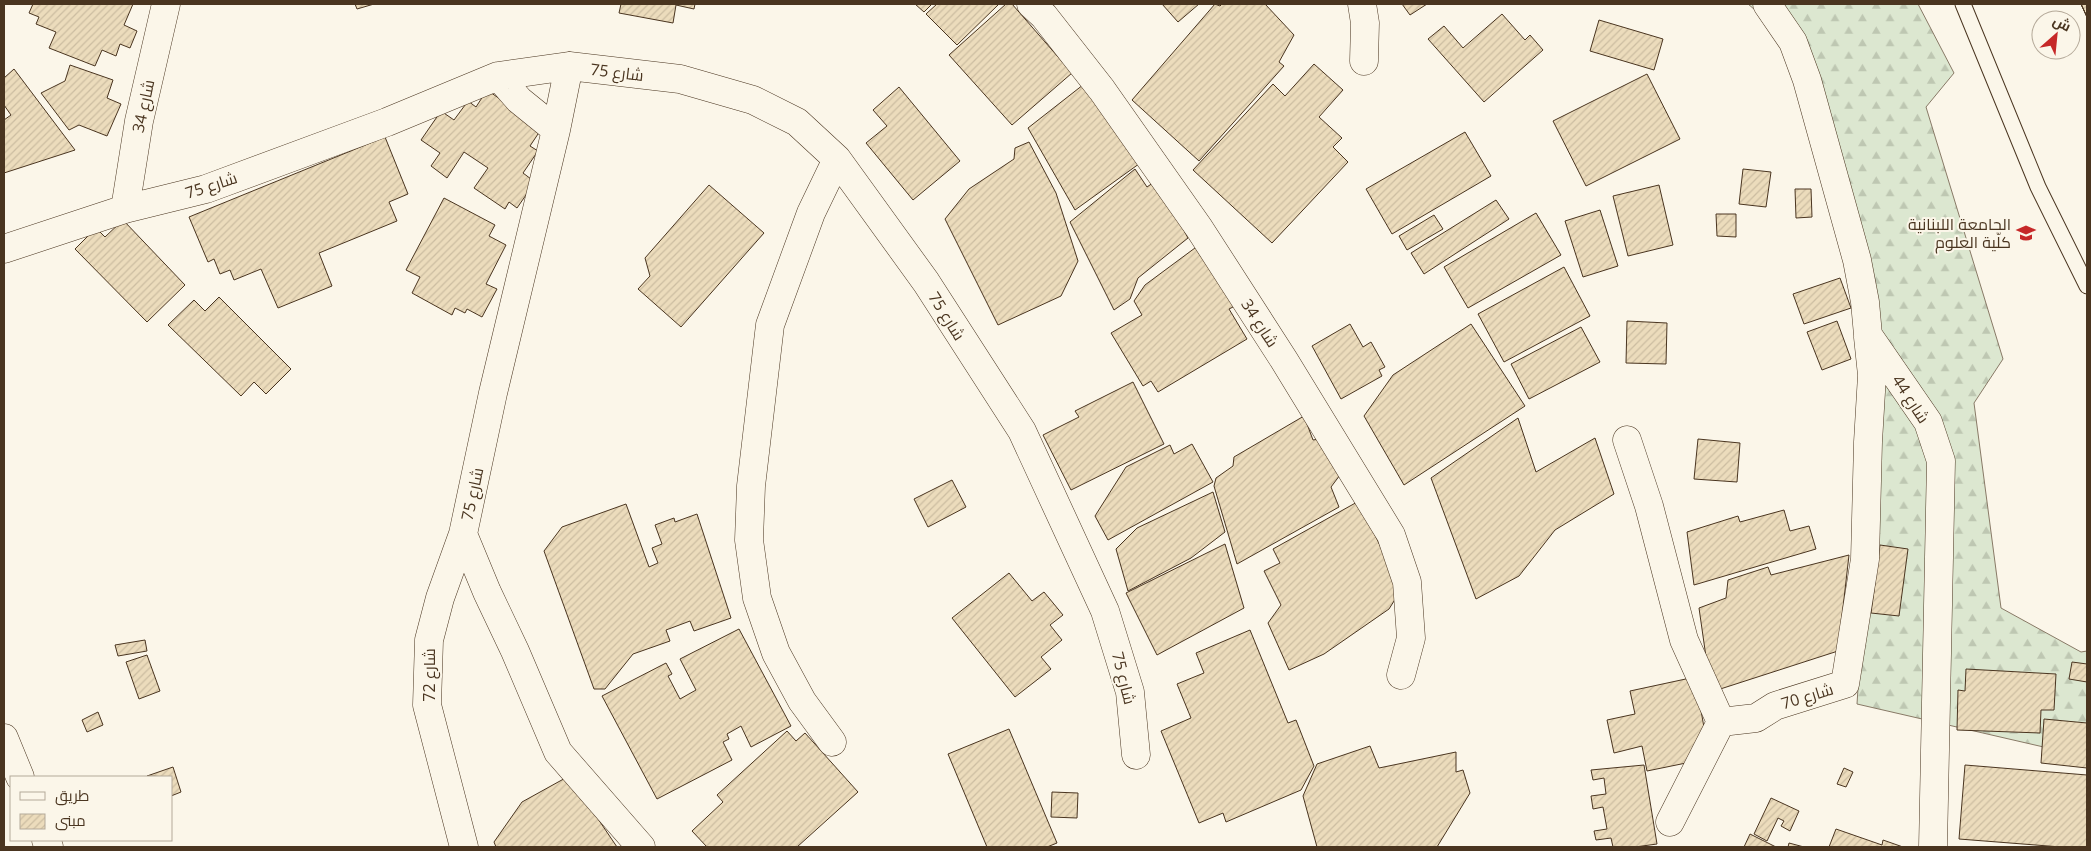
<svg xmlns="http://www.w3.org/2000/svg" width="2091" height="851" viewBox="0 0 2091 851" font-family="'Open Sans',Cairo,sans-serif">
<style>
.forest{fill:url(#forest-firs);stroke:#887966}
.building{fill:url(#building-hatch);stroke:#4a3520}
.lines{fill:none;stroke-linecap:round;stroke-linejoin:round}
.service-casing{stroke:#4a3520;stroke-width:17}
.minor-casing{stroke:#4a3520;stroke-width:29}
.service{stroke:#fbf6e9;stroke-width:15}
.minor{stroke:#fbf6e9;stroke-width:28}
.labels{text-anchor:middle;stroke-width:4;stroke-linejoin:round;paint-order:stroke}
.street-label{font-size:16px;fill:#4a3520;stroke:#fbf6e9}
.poi-label{font-size:16px;fill:#4a3520;stroke:#fbf6e9;text-anchor:end}
</style>
<defs>
<pattern id="forest-firs" width="22" height="20" patternUnits="userSpaceOnUse" patternTransform="scale(1.25)"><rect width="22" height="20" fill="#dce7d0"/><path d="M5 1l3.5 6h-7zM16 11l3.5 6h-7z" fill="#bec7b2"/></pattern>
<pattern id="building-hatch" width="6" height="6" patternUnits="userSpaceOnUse" patternTransform="scale(1.25)"><rect width="6" height="6" fill="#ecdcbc"/><path d="M-1 1l2-2M0 6l6-6M5 7l2-2" fill="none" stroke="#ccbda1"/></pattern>
</defs>
<rect width="100%" height="100%" fill="#fbf6e9"/>
<path class="forest" d="M 1748,4 L 1918,4 L 1954,73 L 1926,107 L 2003,359 L 1974,403 L 2001,608 L 2081,652 L 2087,651 L 2087,757 L 1857,704 L 1881,331 L 1793,42 Z"/>
<path class="building" d="M 33,4 L 133,4 L 124,25 L 137,31 L 130,48 L 120,44 L 116,56 L 102,50 L 95,66 L 49,48 L 56,32 L 36,24 L 39,17 L 29,13 Z
M 355,4 L 374,4 L 357,9 Z
M 621,4 L 695,4 L 694,9 L 676,5 L 673,23 L 619,13 Z
M 915,4 L 932,4 L 924,12 Z
M 937,4 L 999,4 L 957,45 L 926,14 Z
M 1006,4 L 1012,4 L 1072,73 L 1012,125 L 949,55 Z
M 1162,4 L 1199,4 L 1178,22 Z
M 1215,4 L 1220,6 L 1222,4 L 1265,4 L 1294,35 L 1279,62 L 1284,66 L 1199,161 L 1132,100 Z
M 1402,4 L 1427,4 L 1410,15 Z
M 2081,4 L 2087,4 L 2087,17 Z
M 2081,4 L 2087,4 L 2087,17 Z
M 2081,4 L 2087,4 L 2087,17 Z
M 1502,14 L 1525,40 L 1530,35 L 1543,50 L 1484,102 L 1428,39 L 1444,26 L 1463,48 Z
M 1599,20 L 1663,39 L 1654,70 L 1590,51 Z
M 1314,64 L 1343,90 L 1319,117 L 1342,138 L 1333,147 L 1348,162 L 1272,243 L 1193,170 L 1273,84 L 1285,96 Z
M 70,65 L 113,80 L 107,98 L 121,104 L 107,136 L 79,125 L 69,130 L 41,93 L 65,81 Z
M 14,69 L 75,150 L 4,173 L 4,120 L 11,115 L 4,105 L 4,78 Z
M 1647,74 L 1680,139 L 1586,186 L 1553,121 Z
M 1088,81 L 1143,161 L 1075,210 L 1028,128 Z
M 899,87 L 960,161 L 913,200 L 866,143 L 887,126 L 873,110 Z
M 487,90 L 542,128 L 530,146 L 538,151 L 523,173 L 535,182 L 517,208 L 509,202 L 505,209 L 474,188 L 488,168 L 464,152 L 447,178 L 431,166 L 440,153 L 421,140 L 441,111 L 454,120 L 468,101 L 476,107 Z
M 1465,132 L 1491,176 L 1392,234 L 1366,189 Z
M 385,137 L 408,194 L 389,202 L 397,221 L 319,253 L 332,286 L 278,308 L 261,269 L 234,280 L 230,270 L 220,274 L 214,259 L 208,262 L 189,217 Z
M 1029,142 L 1056,193 L 1078,261 L 1061,296 L 998,325 L 945,219 L 969,189 L 1014,159 L 1015,148 Z
M 1135,169 L 1147,187 L 1157,180 L 1188,238 L 1138,278 L 1130,299 L 1114,310 L 1070,222 Z
M 1743,169 L 1771,172 L 1766,207 L 1739,204 Z
M 709,185 L 764,233 L 681,327 L 638,289 L 650,276 L 645,258 Z
M 1659,185 L 1673,245 L 1628,256 L 1613,196 Z
M 1795,189 L 1811,189 L 1812,217 L 1796,218 Z
M 444,198 L 495,225 L 489,236 L 506,245 L 486,284 L 497,289 L 482,317 L 467,309 L 465,313 L 455,308 L 452,315 L 412,293 L 420,277 L 406,270 Z
M 1496,200 L 1509,219 L 1424,274 L 1411,253 Z
M 1600,210 L 1618,266 L 1583,277 L 1565,221 Z
M 1536,213 L 1561,255 L 1468,308 L 1444,267 Z
M 1716,214 L 1736,214 L 1736,237 L 1717,236 Z
M 1434,215 L 1443,229 L 1407,250 L 1399,236 Z
M 123,220 L 185,285 L 147,322 L 75,249 L 96,228 L 105,237 Z
M 1199,245 L 1235,306 L 1229,309 L 1247,339 L 1158,392 L 1151,381 L 1143,386 L 1111,333 L 1142,315 L 1134,301 L 1145,285 Z
M 1564,267 L 1590,316 L 1504,362 L 1478,314 Z
M 1840,278 L 1851,308 L 1804,324 L 1793,294 Z
M 219,297 L 291,369 L 266,394 L 254,382 L 241,396 L 168,325 L 194,300 L 205,311 Z
M 1627,321 L 1667,323 L 1666,364 L 1626,363 Z
M 1837,321 L 1851,359 L 1822,370 L 1807,332 Z
M 1350,324 L 1363,347 L 1371,342 L 1385,367 L 1379,370 L 1382,376 L 1341,399 L 1312,346 Z
M 1471,324 L 1525,406 L 1404,485 L 1364,416 L 1393,375 Z
M 1581,327 L 1600,362 L 1529,399 L 1511,364 Z
M 1133,382 L 1164,444 L 1071,490 L 1043,435 L 1079,417 L 1075,411 Z
M 1304,416 L 1313,440 L 1325,438 L 1340,475 L 1331,487 L 1339,507 L 1237,564 L 1214,486 L 1216,478 L 1233,466 L 1234,457 Z
M 1518,418 L 1536,472 L 1595,438 L 1614,494 L 1555,530 L 1519,576 L 1476,599 L 1431,478 Z
M 1698,439 L 1740,443 L 1737,482 L 1694,479 Z
M 1192,444 L 1213,482 L 1108,540 L 1095,516 L 1126,467 L 1170,445 L 1174,454 Z
M 952,480 L 966,507 L 928,527 L 914,499 Z
M 1213,492 L 1225,532 L 1191,558 L 1128,591 L 1116,549 L 1137,528 Z
M 1359,501 L 1401,590 L 1389,609 L 1324,654 L 1289,670 L 1268,623 L 1281,605 L 1264,571 L 1280,563 L 1273,549 Z
M 626,504 L 649,567 L 658,563 L 652,548 L 662,544 L 655,525 L 674,518 L 675,522 L 697,514 L 731,618 L 694,631 L 690,621 L 666,630 L 670,641 L 633,654 L 605,689 L 594,689 L 544,551 L 562,527 Z
M 1784,510 L 1790,531 L 1809,526 L 1816,549 L 1694,585 L 1687,532 L 1738,516 L 1740,522 Z
M 1225,544 L 1244,608 L 1157,655 L 1126,593 Z
M 1880,545 L 1908,549 L 1899,616 L 1871,613 Z
M 1849,555 L 1838,651 L 1711,692 L 1699,608 L 1726,598 L 1728,580 L 1768,567 L 1771,575 Z
M 1009,573 L 1032,601 L 1044,592 L 1063,615 L 1050,625 L 1062,640 L 1041,657 L 1051,669 L 1015,697 L 952,618 Z
M 739,629 L 791,726 L 751,747 L 741,726 L 727,734 L 729,739 L 723,742 L 732,760 L 657,799 L 602,696 L 666,663 L 672,674 L 668,676 L 680,699 L 696,690 L 680,659 Z
M 1250,630 L 1288,723 L 1296,720 L 1314,766 L 1301,790 L 1226,822 L 1223,813 L 1199,823 L 1161,731 L 1191,718 L 1177,684 L 1204,673 L 1196,653 Z
M 145,640 L 147,651 L 118,656 L 115,645 Z
M 147,655 L 160,691 L 139,699 L 126,662 Z
M 2072,662 L 2087,664 L 2087,682 L 2069,679 Z
M 1966,669 L 2056,674 L 2054,710 L 2041,710 L 2040,733 L 1957,730 L 1958,690 L 1965,691 Z
M 1695,677 L 1705,733 L 1691,762 L 1647,771 L 1642,746 L 1614,753 L 1607,720 L 1635,714 L 1630,691 Z
M 98,712 L 103,725 L 87,732 L 82,720 Z
M 2044,719 L 2087,723 L 2087,768 L 2041,763 Z
M 1009,729 L 1057,843 L 1047,847 L 987,847 L 948,754 Z
M 787,731 L 796,741 L 805,733 L 858,792 L 797,847 L 707,847 L 692,831 L 723,802 L 717,795 Z
M 1370,746 L 1379,768 L 1456,752 L 1456,772 L 1463,770 L 1470,793 L 1437,847 L 1317,847 L 1303,796 L 1317,764 Z
M 1644,765 L 1657,844 L 1635,847 L 1613,847 L 1611,838 L 1596,840 L 1594,831 L 1607,829 L 1603,807 L 1593,809 L 1591,796 L 1606,794 L 1604,778 L 1593,780 L 1591,770 Z
M 1965,765 L 2087,775 L 2087,847 L 2061,847 L 1959,839 Z
M 173,767 L 181,792 L 171,796 L 171,777 L 147,776 Z
M 1844,768 L 1853,772 L 1846,787 L 1837,784 Z
M 569,776 L 617,847 L 496,847 L 494,842 L 522,802 Z
M 1052,792 L 1078,793 L 1077,818 L 1051,817 Z
M 1771,798 L 1799,811 L 1790,831 L 1781,826 L 1784,821 L 1778,818 L 1767,841 L 1754,834 Z
M 1836,829 L 1882,845 L 1883,840 L 1903,847 L 1829,847 Z
M 1750,834 L 1776,847 L 1744,847 Z
M 1789,843 L 1804,847 L 1788,847 Z"/>
<g class="lines">
<g class="service-casing">
<path id="service" d="M 1963,4 L 2038,187 L 2087,286"/>
</g>
<g class="minor-casing">
<path id="minor" d="M 1031,4 L 1044,16 L 1102,90 L 1199,228 L 1284,360 L 1391,535 L 1407,582 L 1411,638 L 1401,675
M 1362,4 L 1365,23 L 1364,61
M 1767,4 L 1793,42 L 1807,80 L 1857,260 L 1865,302 L 1868,335 L 1928,422 L 1941,461 L 1933,847
M 569,66 L 556,130 L 493,393 L 463,534 L 487,592 L 515,651 L 558,752 L 641,847
M 498,76 L 519,100 L 556,130
M 125,209 L 139,121 L 166,4
M 4,249 L 125,209 L 206,189 L 387,122 L 498,76 L 569,66 L 680,79 L 753,100 L 797,122 L 837,159 L 926,282 L 1022,431 L 1105,611 L 1130,692 L 1136,755
M 1627,440 L 1649,506 L 1684,640 L 1721,722 L 1756,718 L 1775,706 L 1845,684 L 1865,559 L 1868,442 L 1872,375 L 1868,337
M 463,534 L 440,598 L 429,640 L 427,705 L 464,847
M 4,738 L 20,777
M 832,742 L 802,701 L 776,653 L 757,598 L 749,540 L 751,486 L 770,325 L 811,213 L 837,159
M 1670,822 L 1721,722
M 46,840 L 49,847"/>
</g>
<use href="#service" class="service"/>
<use href="#minor" class="minor"/>
</g>
<defs>
<g id="university-bare" transform="scale(1.5)"><path d="M0-5L7-2L0 1L-7-2ZM-4 1L0 2.5L4 1V4Q0 6-4 4Z" fill="#c62828" stroke="#fbf6e9" stroke-width="2.5" paint-order="stroke"/></g>
</defs>
<g fill-rule="evenodd">
<use href="#university-bare" x="2026" y="233"/>
</g>
<g class="labels">
<g class="street-label">
<text transform="translate(617 72) rotate(7)" y="6">شارع 75</text>
<text transform="translate(143 106) rotate(-78)" y="6">شارع 34</text>
<text transform="translate(211 185) rotate(-18)" y="6">شارع 75</text>
<text transform="translate(947 316) rotate(58)" y="6">شارع 75</text>
<text transform="translate(1260 323) rotate(57)" y="6">شارع 34</text>
<text transform="translate(1911 399) rotate(57)" y="6">شارع 44</text>
<text transform="translate(472 494) rotate(-78)" y="6">شارع 75</text>
<text transform="translate(429 675) rotate(-90)" y="6">شارع 72</text>
<text transform="translate(1124 678) rotate(76)" y="6">شارع 75</text>
<text transform="translate(1807 696) rotate(-17)" y="6">شارع 70</text>
</g>
<g class="poi-label">
<text x="2011" y="230">الجامعة اللبنانية<tspan x="2011" dy="18">كلّية العلوم</tspan></text>
</g>
</g>
<rect width="2091" height="851" fill="none" stroke="#4a3520" stroke-width="10"/>
<rect x="10" y="776" width="162" height="65" fill="#fbf6e9" stroke="#b4a999"/>
<rect x="20" y="792" width="25" height="8" fill="#fbf6e9" stroke="#b4a999"/>
<text x="55" y="801" font-size="15" fill="#4a3520">طريق</text>
<rect x="20" y="814" width="25" height="15" fill="url(#building-hatch)" stroke="#b4a999"/>
<text x="55" y="826" font-size="15" fill="#4a3520">مبنى</text>
<g transform="translate(2056 35) rotate(27)"><circle r="24" fill="#fbf6e9" stroke="#b4a999"/>
<path d="M0-4L9 19L0 12L-9 19Z" fill="#c62828"/>
<text y="-8" font-size="14" font-weight="bold" text-anchor="middle" fill="#4a3520">ش</text>
</g>
</svg>
